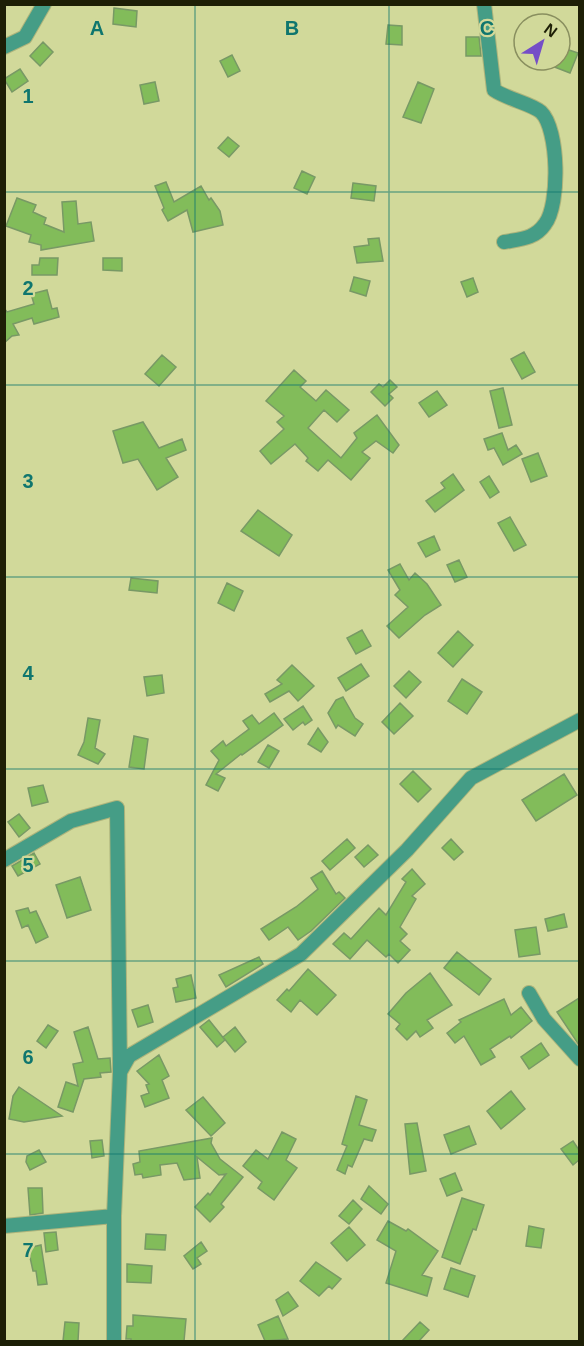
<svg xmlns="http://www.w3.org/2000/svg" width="584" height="1346" viewBox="0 0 584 1346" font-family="Arial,sans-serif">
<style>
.building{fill:#82bc5a;stroke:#789965;stroke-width:1.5}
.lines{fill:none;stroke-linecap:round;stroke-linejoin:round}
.street-casing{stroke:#adb47c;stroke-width:16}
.street{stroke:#459d86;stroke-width:14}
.grid{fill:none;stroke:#0f766e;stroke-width:1.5;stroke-opacity:0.55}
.grid-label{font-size:20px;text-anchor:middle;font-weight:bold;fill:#0f766e;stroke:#d1d99a;stroke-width:4.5;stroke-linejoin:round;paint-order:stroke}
</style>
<rect width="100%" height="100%" fill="#d1d99a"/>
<path class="building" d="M 114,8 L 137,11 L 136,27 L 113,24 Z
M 388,25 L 402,26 L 402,45 L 386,44 Z
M 466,37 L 479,37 L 481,56 L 466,56 Z
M 43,42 L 53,52 L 40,66 L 30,56 Z
M 560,47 L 578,53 L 570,73 L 539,61 L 560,60 Z
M 232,55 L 240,71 L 228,77 L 220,61 Z
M 20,69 L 28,81 L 12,92 L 4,79 Z
M 155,82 L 159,101 L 144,104 L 140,85 Z
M 418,82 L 434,89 L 421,123 L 403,117 Z
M 228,137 L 239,146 L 229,157 L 218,148 Z
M 302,171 L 315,177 L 307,194 L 294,188 Z
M 166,182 L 174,202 L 201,186 L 209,200 L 211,198 L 220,211 L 223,225 L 193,232 L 187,210 L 168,221 L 162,210 L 164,208 L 155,186 Z
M 353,183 L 376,186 L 374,201 L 351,198 Z
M 17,198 L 36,205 L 33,212 L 46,218 L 44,224 L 64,232 L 62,202 L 76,201 L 78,224 L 91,222 L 94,241 L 41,250 L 41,245 L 29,242 L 31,235 L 6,226 Z
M 379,238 L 383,261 L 357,263 L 354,247 L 369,245 L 368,239 Z
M 40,258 L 58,258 L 57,275 L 32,275 L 32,265 L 39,265 Z
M 103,258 L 122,258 L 122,271 L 103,270 Z
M 354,277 L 370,281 L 366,296 L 350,291 Z
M 473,278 L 478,292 L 467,297 L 461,282 Z
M 47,290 L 52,309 L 57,308 L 59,317 L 34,324 L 32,318 L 13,324 L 19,335 L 12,336 L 4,343 L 4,308 L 7,312 L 34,304 L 31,294 Z
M 524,352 L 535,372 L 522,379 L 511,359 Z
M 162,355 L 176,367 L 159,386 L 145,374 Z
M 294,370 L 306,381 L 300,387 L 316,401 L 326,390 L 349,410 L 337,422 L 324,410 L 308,428 L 341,458 L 357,438 L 354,433 L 377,415 L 399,445 L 393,453 L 376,441 L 362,452 L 370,458 L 351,480 L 328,460 L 318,471 L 306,461 L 308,458 L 295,444 L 271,464 L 260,451 L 284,429 L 277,422 L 284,416 L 266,401 Z
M 390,380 L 397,387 L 389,394 L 393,398 L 385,406 L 371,392 L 379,384 L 383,387 Z
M 503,388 L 512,425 L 499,428 L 490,391 Z
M 437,391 L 447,405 L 429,417 L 419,403 Z
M 143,422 L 159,448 L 182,439 L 186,450 L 166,458 L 178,477 L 157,490 L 138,459 L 123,463 L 113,431 Z
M 502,433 L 508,450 L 516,445 L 522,454 L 503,465 L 494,448 L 488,450 L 484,439 Z
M 538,453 L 547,476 L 531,482 L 522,459 Z
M 453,474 L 464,490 L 435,512 L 426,501 L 445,488 L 441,483 Z
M 489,476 L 499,492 L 490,498 L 480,482 Z
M 258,510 L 292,535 L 279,556 L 241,531 Z
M 510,517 L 526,545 L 514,551 L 498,523 Z
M 434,536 L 440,550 L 426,557 L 418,543 Z
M 459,560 L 467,577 L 455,582 L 447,565 Z
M 400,564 L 409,580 L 415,573 L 427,584 L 441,605 L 425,615 L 399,638 L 387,626 L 408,607 L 395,595 L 400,590 L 388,570 Z
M 131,578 L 158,581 L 157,593 L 129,590 Z
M 227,583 L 243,591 L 234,611 L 218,603 Z
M 362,630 L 371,646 L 356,654 L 347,638 Z
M 458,631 L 473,645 L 453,667 L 438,653 Z
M 361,664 L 369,676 L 346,691 L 338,678 Z
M 292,665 L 314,686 L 298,701 L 289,691 L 270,702 L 265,694 L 282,684 L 277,680 Z
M 409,671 L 421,682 L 406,698 L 394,686 Z
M 162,675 L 164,693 L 147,696 L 144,677 Z
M 462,679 L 482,692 L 467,714 L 448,701 Z
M 343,697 L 355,718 L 363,724 L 355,736 L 338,725 L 336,728 L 328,713 L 336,700 Z
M 400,703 L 413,716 L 394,734 L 382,722 Z
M 303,706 L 312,720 L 305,725 L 303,722 L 293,730 L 284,719 Z
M 274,713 L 283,725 L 242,755 L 241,754 L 216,774 L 225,778 L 218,791 L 206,785 L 219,760 L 211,751 L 223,741 L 226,746 L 249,729 L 243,721 L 252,715 L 259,724 Z
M 88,718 L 100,720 L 95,748 L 105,754 L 98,764 L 78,755 L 84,742 Z
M 318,728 L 328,742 L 321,752 L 308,744 Z
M 134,736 L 148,739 L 144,769 L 129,767 Z
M 268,745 L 279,751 L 269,768 L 258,762 Z
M 413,771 L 431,789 L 418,802 L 400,784 Z
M 564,774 L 577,795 L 536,821 L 522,800 Z
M 43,785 L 48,802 L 32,806 L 28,788 Z
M 19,814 L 30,828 L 19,837 L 8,822 Z
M 347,839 L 355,848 L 330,870 L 322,861 Z
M 451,839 L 463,852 L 454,860 L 442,848 Z
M 368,845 L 378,855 L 364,867 L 355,857 Z
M 34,853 L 40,864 L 18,876 L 12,866 Z
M 412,869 L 425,884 L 412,896 L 416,899 L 400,927 L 407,934 L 400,941 L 410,950 L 398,963 L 389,954 L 386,957 L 367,940 L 350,959 L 333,944 L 344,933 L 351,939 L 379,908 L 386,915 L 406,882 L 402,879 Z
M 322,871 L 336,894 L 339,892 L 345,898 L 311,931 L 298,940 L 288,927 L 269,940 L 261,929 L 296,907 L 318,889 L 311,878 Z
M 80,877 L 91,910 L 67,918 L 56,885 Z
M 28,908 L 30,913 L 36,911 L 48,937 L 36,943 L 28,925 L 22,928 L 16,911 Z
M 564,914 L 567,927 L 548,931 L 545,919 Z
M 536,927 L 540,954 L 519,957 L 515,930 Z
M 457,952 L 491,979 L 479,995 L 444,968 Z
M 259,957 L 263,964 L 226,987 L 219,975 Z
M 308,969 L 336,995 L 317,1015 L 300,1000 L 291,1012 L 277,1000 L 287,989 L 289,991 Z
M 430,973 L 452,1005 L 427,1020 L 433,1028 L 420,1037 L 416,1031 L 407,1040 L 396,1029 L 400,1024 L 388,1014 L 406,993 Z
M 191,975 L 196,998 L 176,1002 L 173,988 L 178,987 L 176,979 Z
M 579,998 L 579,1045 L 557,1012 Z
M 504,999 L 511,1015 L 521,1007 L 532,1021 L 511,1038 L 510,1036 L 490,1049 L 495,1057 L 481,1065 L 464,1036 L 455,1043 L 447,1033 L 461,1022 L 459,1020 Z
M 148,1005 L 153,1022 L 138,1027 L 132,1010 Z
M 209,1020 L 225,1040 L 217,1047 L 200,1027 Z
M 48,1025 L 58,1031 L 46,1048 L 37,1041 Z
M 88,1027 L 98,1059 L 110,1058 L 111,1072 L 100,1073 L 101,1077 L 84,1079 L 73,1112 L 58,1107 L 66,1082 L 78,1086 L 73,1064 L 83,1062 L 74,1032 Z
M 235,1027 L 246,1042 L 235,1052 L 223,1037 Z
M 541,1043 L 549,1055 L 529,1069 L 521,1057 Z
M 159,1055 L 169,1076 L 162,1080 L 169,1098 L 145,1107 L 141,1096 L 149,1093 L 146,1085 L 149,1084 L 137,1071 Z
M 19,1087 L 62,1116 L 24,1122 L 9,1119 L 13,1096 Z
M 511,1091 L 525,1109 L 501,1129 L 487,1111 Z
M 356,1096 L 367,1100 L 359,1125 L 376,1130 L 372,1141 L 364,1139 L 352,1167 L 348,1165 L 345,1174 L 337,1170 L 347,1146 L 342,1144 Z
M 203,1097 L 225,1123 L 211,1136 L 186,1110 Z
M 417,1123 L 426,1171 L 410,1174 L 405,1124 Z
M 469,1126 L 476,1144 L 451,1154 L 444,1135 Z
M 282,1132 L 296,1139 L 286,1160 L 297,1168 L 274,1200 L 258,1188 L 262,1182 L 243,1166 L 256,1150 L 268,1159 Z
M 212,1138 L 211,1143 L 220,1159 L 243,1177 L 221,1204 L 224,1207 L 210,1222 L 195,1207 L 208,1193 L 210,1195 L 226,1174 L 219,1175 L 197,1157 L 200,1178 L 184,1180 L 177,1163 L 160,1165 L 161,1175 L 143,1178 L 142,1174 L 135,1175 L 133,1164 L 140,1162 L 139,1151 Z
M 102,1140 L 104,1156 L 92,1158 L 90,1141 Z
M 573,1141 L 579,1150 L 579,1160 L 573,1165 L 561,1149 Z
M 39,1150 L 46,1162 L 30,1170 L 26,1162 L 27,1156 Z
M 455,1173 L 462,1190 L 447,1196 L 440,1179 Z
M 369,1186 L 388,1204 L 381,1214 L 361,1199 Z
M 28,1188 L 42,1188 L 43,1213 L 30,1215 Z
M 462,1198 L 484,1205 L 476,1230 L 473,1229 L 460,1264 L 442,1257 Z
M 353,1200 L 362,1209 L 349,1224 L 339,1216 Z
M 388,1221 L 406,1231 L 408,1229 L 438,1251 L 422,1275 L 432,1278 L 427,1296 L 386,1283 L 396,1251 L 377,1240 Z
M 529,1226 L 544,1229 L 541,1248 L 526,1246 Z
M 349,1227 L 365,1245 L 347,1261 L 331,1243 Z
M 56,1232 L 58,1250 L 46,1252 L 44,1233 Z
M 146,1234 L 166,1235 L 165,1250 L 145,1249 Z
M 201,1242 L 207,1251 L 197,1258 L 201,1264 L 193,1269 L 184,1256 Z
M 41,1245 L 47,1284 L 38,1285 L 36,1271 L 33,1271 L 28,1248 Z
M 316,1262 L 341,1279 L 332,1289 L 329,1286 L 319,1296 L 300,1281 Z
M 127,1264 L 152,1266 L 151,1283 L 127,1282 Z
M 451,1268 L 475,1276 L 468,1297 L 444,1289 Z
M 288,1292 L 298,1306 L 283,1316 L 276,1300 Z
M 133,1315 L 186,1319 L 184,1341 L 131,1341 L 131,1339 L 126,1339 L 127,1326 L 133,1326 Z
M 278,1316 L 288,1339 L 265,1341 L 258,1325 Z
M 65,1322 L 79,1323 L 78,1341 L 63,1341 Z
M 420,1322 L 429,1330 L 419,1341 L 402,1341 Z"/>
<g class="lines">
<g class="street-casing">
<path id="street" d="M 484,4 L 494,90 C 507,99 532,104 541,112 C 559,129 560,205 545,224 C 535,239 520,239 504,242
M 4,47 L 25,37 L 44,4
M 4,860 L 71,821 L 117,808 L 120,1072
M 529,993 L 544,1019 L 580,1059
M 4,1226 L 114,1216
M 114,1342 L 114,1216 L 120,1072 L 129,1056 L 301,954 L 407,850 L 471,778 L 580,720"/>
</g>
<use href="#street" class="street"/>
</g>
<path class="grid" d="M 195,4 L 195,1342M 389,4 L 389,1342M 4,192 L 580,192M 4,385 L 580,385M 4,577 L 580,577M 4,769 L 580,769M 4,961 L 580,961M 4,1154 L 580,1154"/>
<g class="grid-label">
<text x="97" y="35">A</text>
<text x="292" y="35">B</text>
<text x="487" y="35">C</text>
<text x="28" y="103">1</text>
<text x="28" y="295">2</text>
<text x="28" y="488">3</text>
<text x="28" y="680">4</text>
<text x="28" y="872">5</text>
<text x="28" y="1064">6</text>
<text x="28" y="1257">7</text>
</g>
<rect width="584" height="1346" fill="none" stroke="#1d1f06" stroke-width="12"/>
<g transform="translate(542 42) rotate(37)"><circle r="28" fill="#d1d99a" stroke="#898f5f" stroke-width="1.5"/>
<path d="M0-4.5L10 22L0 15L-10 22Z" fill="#754ec7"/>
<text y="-9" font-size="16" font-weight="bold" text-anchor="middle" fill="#1d1f06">N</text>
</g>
</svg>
